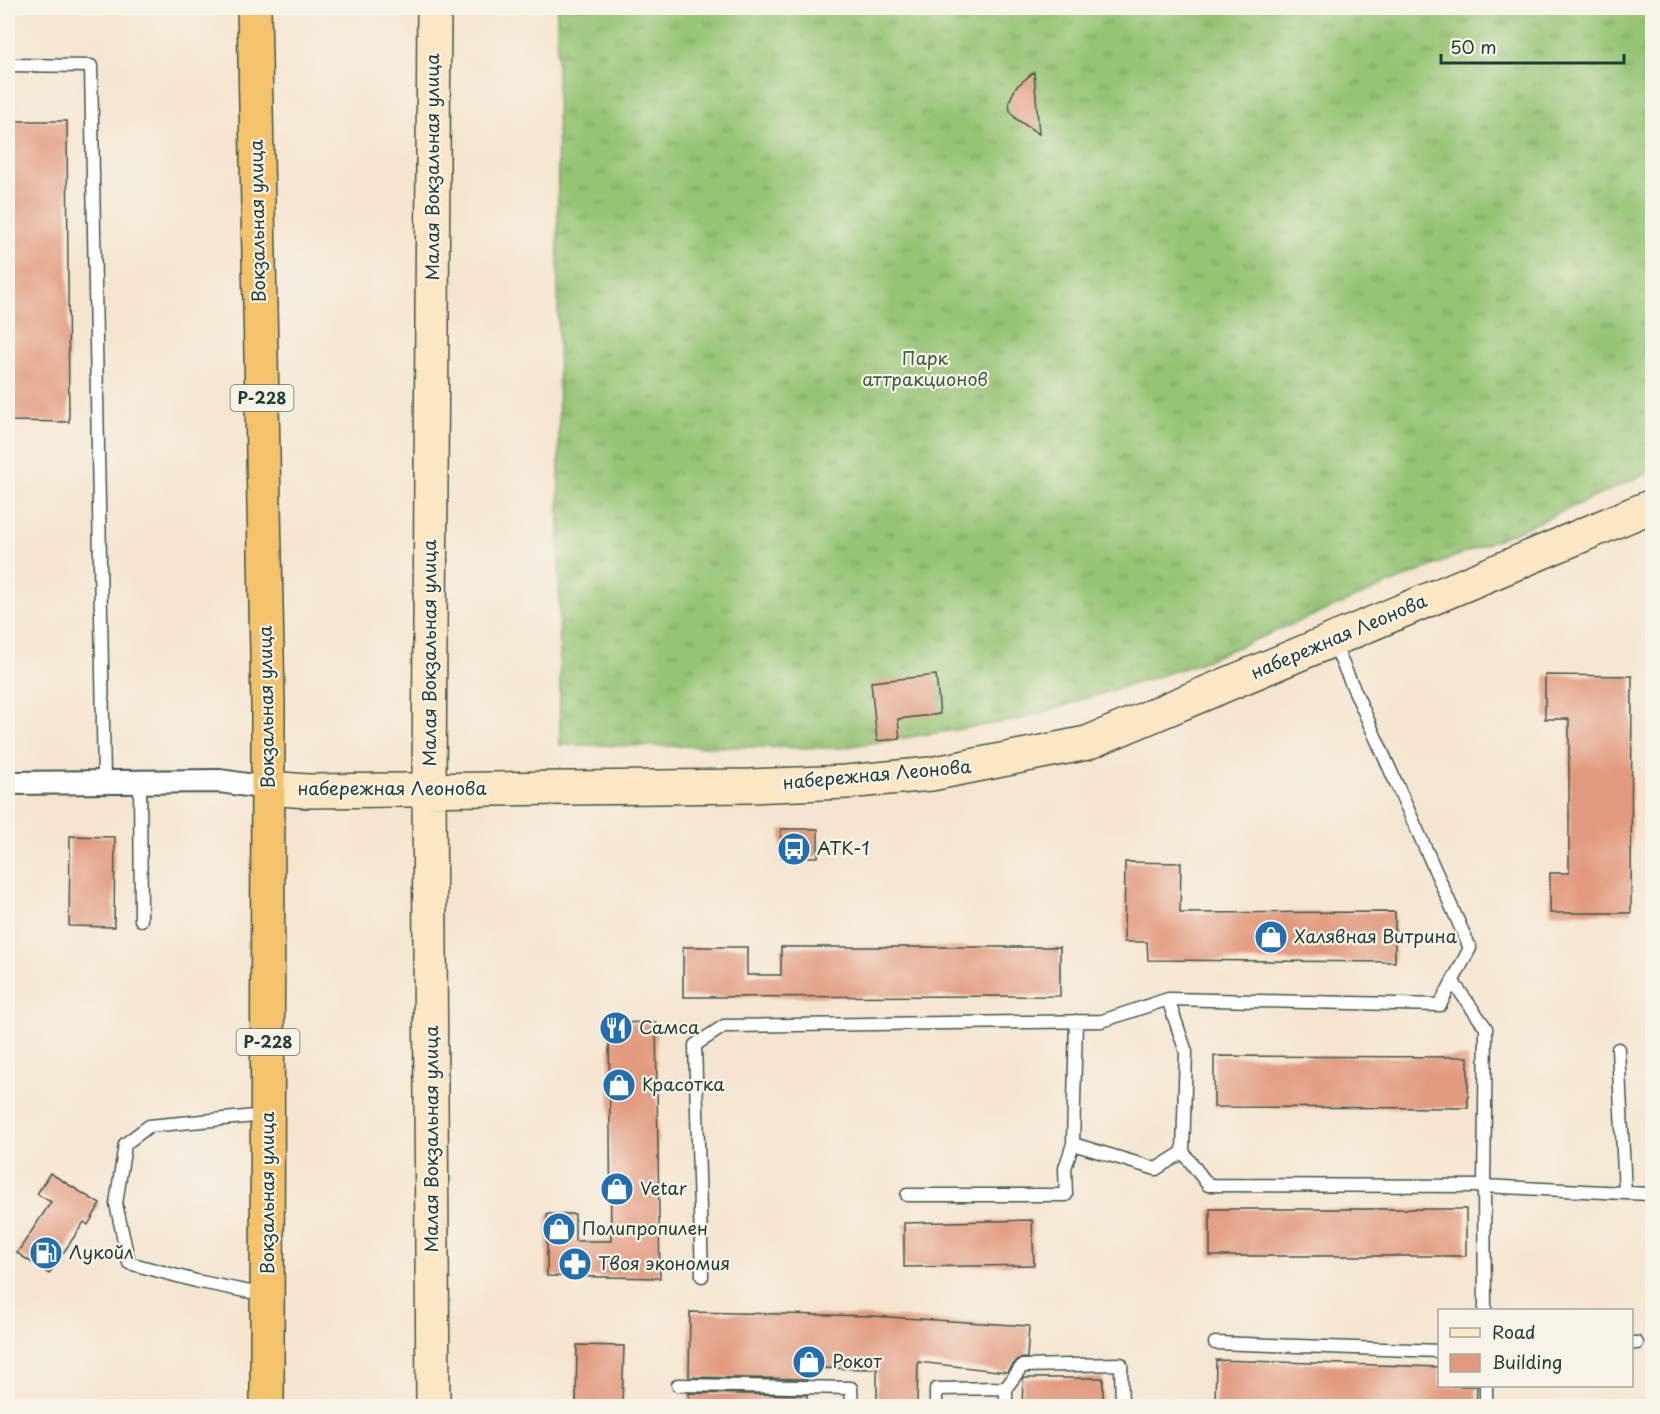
<svg xmlns="http://www.w3.org/2000/svg" width="1660" height="1414" viewBox="0 0 1660 1414" font-family="'Playpen Sans',sans-serif">
<style>
.grass{fill:url(#grass-tufts);stroke:#5a8054;stroke-width:1.5}
.building{fill:#e29a7e}
.lines{fill:none;stroke-linecap:round;stroke-linejoin:round}
.lane-casing{stroke:#3f564b;stroke-width:15}
.street-casing{stroke:#3f564b;stroke-width:26}
.secondary-casing{stroke:#3f564b;stroke-width:36}
.highway-casing{stroke:#3f564b;stroke-width:36}
.lane{stroke:#fff;stroke-width:12}
.street{stroke:#fff;stroke-width:22}
.secondary{stroke:#fbe7c3;stroke-width:33}
.highway{stroke:#f4c26a;stroke-width:33}
.labels{text-anchor:middle;stroke-width:4.5;stroke-linejoin:round;paint-order:stroke}
.shield{fill:#f7f3e8;stroke:#60746a;stroke-width:1.5}
.shield-label{font-size:16px;font-weight:bold;fill:#1f3d34}
.street-label{font-size:18px;fill:#1f3d34;stroke:#f7f3e8}
.park-label{font-size:18px;fill:#3c5f44;stroke:#f7f3e8}
.poi-label{font-size:18px;fill:#1f3d34;stroke:#f7f3e8;text-anchor:start}
</style>
<defs>
<pattern id="grass-tufts" width="24" height="20" patternUnits="userSpaceOnUse" patternTransform="scale(1.5)"><rect width="24" height="20" fill="#95c473"/><path d="M3 7l-1-3M5 7V3M7 7l1-3M15 17l-1-3M17 17v-4M19 17l1-3" fill="none" stroke="#79a05f"/></pattern>
</defs>
<rect width="100%" height="100%" fill="#f7f3e8"/>
<filter id="ink" filterUnits="userSpaceOnUse"><feTurbulence type="fractalNoise" baseFrequency=".0167" numOctaves="2"/><feDisplacementMap in="SourceGraphic" scale="12" xChannelSelector="R" yChannelSelector="G"/><feConvolveMatrix kernelMatrix="1 2 1 2 8 2 1 2 1" color-interpolation-filters="sRGB"/></filter>
<filter id="wash" filterUnits="userSpaceOnUse"><feTurbulence type="fractalNoise" baseFrequency=".008" numOctaves="4" result="noise"/><feDisplacementMap in="SourceGraphic" scale="24" xChannelSelector="R" yChannelSelector="G"/><feGaussianBlur stdDeviation="1.35" result="paint"/><feColorMatrix in="noise" values="0 0 0 0 0 0 0 0 0 0 0 0 0 0 0 0 0 1.4 0 .05"/><feComposite in="paint" operator="in"/></filter>
<g filter="url(#wash)">
<rect width="100%" height="100%" fill="#f5e5cf"/>
<path class="grass" d="M 557,8 L 1652,8 L 1652,471 L 1541,521 L 1194,665 L 1017,720 L 840,748 L 560,745 Z"/>
<g id="blocks">
<path class="building" d="M 1034,72 L 1039,134 L 1016,119 L 1010,111 L 1009,102 L 1016,87 Z
M 8,121 L 67,121 L 69,422 L 8,421 Z
M 936,675 L 940,714 L 898,719 L 900,739 L 877,741 L 871,682 Z
M 1545,675 L 1632,676 L 1631,913 L 1550,913 L 1550,873 L 1569,873 L 1569,719 L 1545,719 Z
M 781,829 L 818,829 L 818,857 L 781,857 Z
M 70,836 L 115,837 L 114,927 L 69,926 Z
M 1125,862 L 1181,863 L 1180,913 L 1395,912 L 1395,962 L 1148,960 L 1147,942 L 1124,942 Z
M 683,947 L 747,947 L 747,975 L 781,975 L 781,947 L 1060,947 L 1060,996 L 683,997 Z
M 656,1022 L 660,1278 L 547,1276 L 547,1214 L 575,1214 L 575,1241 L 611,1241 L 609,1023 Z
M 1214,1056 L 1468,1057 L 1468,1108 L 1214,1107 Z
M 50,1173 L 100,1204 L 88,1225 L 84,1222 L 49,1274 L 17,1253 L 51,1202 L 37,1194 Z
M 1210,1209 L 1466,1209 L 1466,1256 L 1210,1256 Z
M 1032,1220 L 1034,1265 L 904,1267 L 904,1223 Z
M 690,1312 L 873,1316 L 1029,1326 L 1027,1358 L 1018,1359 L 1007,1372 L 918,1362 L 917,1407 L 877,1407 L 877,1369 L 807,1368 L 807,1379 L 689,1377 Z
M 577,1345 L 624,1346 L 622,1407 L 576,1407 Z
M 1216,1360 L 1440,1367 L 1440,1386 L 1477,1386 L 1476,1407 L 1215,1407 Z
M 1023,1378 L 1103,1378 L 1103,1407 L 1022,1407 Z
M 689,1393 L 807,1395 L 807,1407 L 689,1407 Z"/>
</g>
</g>
<g filter="url(#ink)">
<use href="#blocks" fill-opacity="0" stroke="#3f564b" stroke-width="1.5"/>
<g class="lines">
<g class="lane-casing">
<path id="lane" d="M 8,65 L 91,66 L 104,780
M 140,780 L 141,920
M 1168,999 L 1186,1052 L 1183,1152 L 1208,1185 L 1484,1186 L 1486,1028 L 1453,982
M 1076,1021 L 1073,1144 L 1156,1169 L 1183,1152
M 1625,1193 L 1652,1194
M 907,1195 L 1066,1195 L 1065,1168 L 1073,1144
M 702,1276 L 695,1045 L 724,1026 L 1102,1021 L 1168,999 L 1440,1005 L 1470,948 L 1332,640
M 265,1295 L 196,1281 L 129,1263 L 116,1204 L 125,1144 L 149,1126 L 266,1115
M 1485,1310 L 1484,1186 L 1625,1193 L 1618,1049
M 1215,1343 L 1440,1351
M 1632,1343 L 1637,1343
M 678,1385 L 851,1388 L 852,1406
M 1486,1386 L 1486,1406
M 936,1406 L 936,1389 L 1006,1388 L 1022,1366 L 1121,1364 L 1122,1406
M 1006,1406 L 1006,1388"/>
</g>
<g class="street-casing">
<path id="street" d="M 8,783 L 220,781 L 268,788"/>
</g>
<g class="secondary-casing">
<path id="secondary" d="M 268,788 L 307,791 L 750,786 L 846,782 L 931,774 L 1087,743 L 1652,506
M 433,1406 L 429,789 L 434,8"/>
</g>
<g class="highway-casing">
<path id="highway" d="M 254,8 L 268,703 L 267,1406"/>
</g>
<use href="#lane" class="lane"/>
<use href="#street" class="street"/>
<use href="#secondary" class="secondary"/>
<use href="#highway" class="highway"/>
</g>
</g>
<defs>
<g id="bus-disc" transform="scale(1.725)"><circle r="9.5" fill="#1f6fb2" stroke="#f7f3e8"/><path d="M-5-6H5V4H4V6H2V4H-2V6H-4V4H-5ZM-3.5-4V0h7V-4ZM-3.5 1.2v1.5H-2V1.2ZM2 1.2v1.5H3.5V1.2Z" fill="#fff"/></g>
<g id="shop-disc" transform="scale(1.725)"><circle r="9.5" fill="#1f6fb2" stroke="#f7f3e8"/><path d="M-5-2.5h2.3a2.7 3.5 0 0 1 5.4 0H5L5.5 6h-11ZM-1.5-2.5h3a1.5 2.3 0 0 0-3 0Z" fill="#fff"/></g>
<g id="restaurant-disc" transform="scale(1.725)"><circle r="9.5" fill="#1f6fb2" stroke="#f7f3e8"/><path d="M-5-6h1v4h1v-4h1v4h1v-4h1v5L-1.5 .5V6h-2V.5L-5-1ZM5-6V6H3V1.5H1.5Q1.5-4 5-6Z" fill="#fff"/></g>
<g id="fuel-disc" transform="scale(1.725)"><circle r="9.5" fill="#1f6fb2" stroke="#f7f3e8"/><path d="M-5.5-6h7V0h2V4h1.3V-2.5L3-4.5l.8-.8L6-3V5H2.5V1h-1V6h-7ZM-4.2-4.7v3.2H.2V-4.7Z" fill="#fff"/></g>
<g id="pharmacy-disc" transform="scale(1.725)"><circle r="9.5" fill="#1f6fb2" stroke="#f7f3e8"/><path d="M-2-6h4v4h4v4h-4v4h-4v-4h-4v-4h4Z" fill="#fff"/></g>
</defs>
<g fill-rule="evenodd">
<use href="#bus-disc" x="794" y="849"/>
<use href="#shop-disc" x="1271" y="937"/>
<use href="#restaurant-disc" x="616" y="1028"/>
<use href="#shop-disc" x="619" y="1085"/>
<use href="#shop-disc" x="617" y="1189"/>
<use href="#shop-disc" x="559" y="1229"/>
<use href="#fuel-disc" x="46" y="1253"/>
<use href="#pharmacy-disc" x="575" y="1264"/>
<use href="#shop-disc" x="809" y="1362"/>
</g>
<g class="labels">
<g class="shield">
<rect x="230.5" y="385" width="63" height="26" rx="4.5"/>
<rect x="236.5" y="1029" width="63" height="26" rx="4.5"/>
</g>
<g class="shield-label">
<text x="262" y="404">Р-228</text>
<text x="268" y="1048">Р-228</text>
</g>
<g class="street-label">
<text transform="translate(433 167) rotate(-90)" y="6">Малая Вокзальная улица</text>
<text transform="translate(258 221) rotate(-91)" y="6">Вокзальная улица</text>
<text transform="translate(1339 637) rotate(-23)" y="6">набережная Леонова</text>
<text transform="translate(430 653) rotate(-90)" y="6">Малая Вокзальная улица</text>
<text transform="translate(267 707) rotate(-91)" y="6">Вокзальная улица</text>
<text transform="translate(877 775) rotate(-5)" y="6">набережная Леонова</text>
<text x="392" y="795">набережная Леонова</text>
<text transform="translate(432 1139) rotate(-90)" y="6">Малая Вокзальная улица</text>
<text transform="translate(268 1193) rotate(-90)" y="6">Вокзальная улица</text>
</g>
<g class="park-label">
<text x="925" y="365">Парк<tspan x="925" dy="21">аттракционов</tspan></text>
</g>
<g class="poi-label">
<text x="817" y="855">АТК-1</text>
<text x="1294" y="943">Халявная Витрина</text>
<text x="639" y="1034">Самса</text>
<text x="642" y="1091">Красотка</text>
<text x="640" y="1195">Vetar</text>
<text x="582" y="1235">Полипропилен</text>
<text x="69" y="1259">Лукойл</text>
<text x="598" y="1270">Твоя экономия</text>
<text x="832" y="1368">Рокот</text>
</g>
</g>
<rect width="1660" height="1414" fill="none" stroke="#f7f3e8" stroke-width="30"/>
<rect x="1438" y="1309" width="195" height="78" fill="#f7f3e8" stroke="#a1aaa0" stroke-width="1.5"/>
<rect x="1450" y="1328" width="30" height="9" fill="#fbe7c3" stroke="#a1aaa0" stroke-width="1.5"/>
<text x="1492" y="1339" font-size="18" fill="#1f3d34">Road</text>
<rect x="1450" y="1354" width="30" height="18" fill="#e29a7e" stroke="#a1aaa0" stroke-width="1.5"/>
<text x="1492" y="1369" font-size="18" fill="#1f3d34">Building</text>
<path d="M1441 54v9h183v-9" fill="none" stroke="#1f3d34" stroke-width="3"/>
<text x="1450" y="54" font-size="18" fill="#1f3d34" stroke="#f7f3e8" stroke-width="4.5" paint-order="stroke">50 m</text>
</svg>
